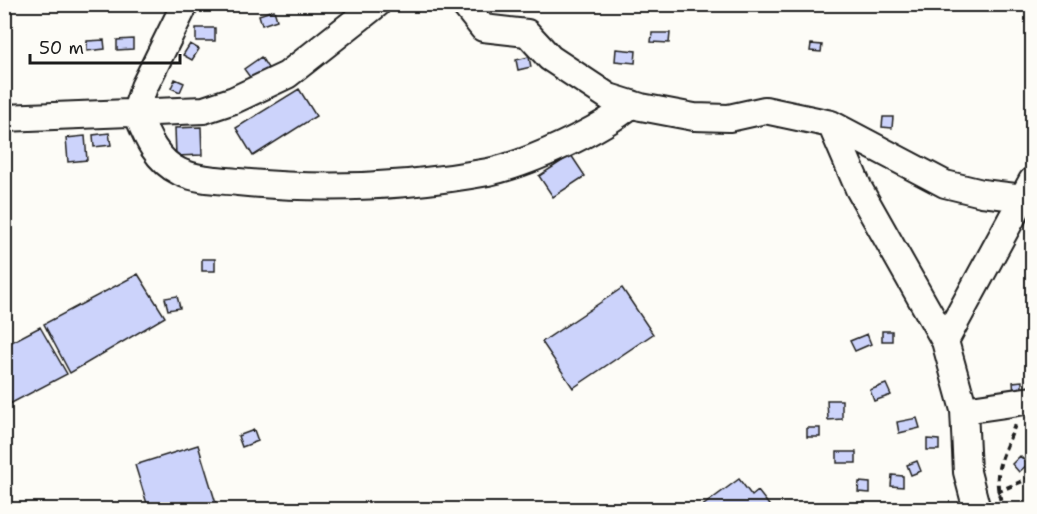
<svg xmlns="http://www.w3.org/2000/svg" width="1037" height="514" viewBox="0 0 1037 514" font-family="'Shantell Sans',sans-serif">
<style>
.building{fill:#ccd3fb;stroke:#1c1c1c;stroke-width:1.5}
.lines{fill:none;stroke-linecap:round;stroke-linejoin:round}
.minor-casing{stroke:#1c1c1c;stroke-width:30}
.path{stroke:#1c1c1c;stroke-width:4;stroke-dasharray:6 4.5;stroke-linecap:butt}
.minor{stroke:#fdfcf7;stroke-width:26}
</style>
<rect width="100%" height="100%" fill="#fdfcf7"/>
<filter id="ink" filterUnits="userSpaceOnUse"><feTurbulence type="fractalNoise" baseFrequency=".0167" numOctaves="2"/><feDisplacementMap in="SourceGraphic" scale="12" xChannelSelector="R" yChannelSelector="G"/><feConvolveMatrix kernelMatrix="1 2 1 2 8 2 1 2 1" color-interpolation-filters="sRGB"/></filter>
<g filter="url(#ink)">
<path class="building" d="M 789,4 L 801,4 L 801,11 L 789,10 Z
M 274,10 L 277,20 L 262,25 L 259,15 Z
M 196,28 L 215,28 L 215,41 L 196,41 Z
M 652,33 L 670,33 L 669,43 L 651,42 Z
M 133,39 L 133,49 L 117,50 L 117,40 Z
M 104,40 L 105,49 L 87,51 L 87,41 Z
M 190,44 L 199,49 L 192,60 L 183,55 Z
M 811,44 L 822,45 L 821,52 L 810,51 Z
M 616,49 L 636,51 L 635,63 L 615,61 Z
M 261,57 L 268,68 L 252,80 L 244,69 Z
M 529,57 L 531,67 L 518,70 L 516,60 Z
M 175,79 L 184,83 L 180,92 L 171,88 Z
M 299,89 L 316,116 L 253,156 L 236,128 Z
M 883,117 L 893,117 L 892,128 L 882,127 Z
M 201,127 L 202,155 L 176,156 L 175,128 Z
M 109,133 L 111,145 L 94,147 L 93,135 Z
M 85,136 L 87,160 L 68,162 L 66,138 Z
M 571,155 L 585,176 L 553,197 L 539,176 Z
M 202,259 L 215,259 L 215,271 L 202,271 Z
M 138,274 L 165,317 L 70,373 L 44,324 Z
M 622,288 L 653,334 L 573,388 L 542,342 Z
M 177,296 L 180,308 L 168,310 L 165,298 Z
M 40,327 L 67,374 L 4,407 L 4,346 Z
M 882,331 L 892,331 L 892,341 L 882,341 Z
M 867,334 L 871,344 L 855,351 L 850,341 Z
M 1022,381 L 1022,394 L 1014,394 L 1013,382 Z
M 886,384 L 891,395 L 874,401 L 870,390 Z
M 827,400 L 842,400 L 842,419 L 828,420 Z
M 917,418 L 920,428 L 899,433 L 897,422 Z
M 807,428 L 820,428 L 820,437 L 807,437 Z
M 254,430 L 258,441 L 242,447 L 238,436 Z
M 927,439 L 939,440 L 939,450 L 927,450 Z
M 198,445 L 218,510 L 149,510 L 135,465 Z
M 837,452 L 856,452 L 856,463 L 837,463 Z
M 1020,456 L 1028,464 L 1019,472 L 1012,464 Z
M 917,461 L 921,471 L 911,475 L 907,465 Z
M 892,475 L 903,476 L 903,487 L 891,486 Z
M 739,479 L 752,496 L 758,491 L 773,510 L 697,510 Z
M 859,482 L 870,483 L 870,493 L 858,492 Z"/>
<g class="lines">
<g class="minor-casing">
<path id="minor" d="M 185,4 L 144,87 L 136,111 C 146,135 155,160 180,172 C 198,180 219,180 238,182 C 320,190 407,187 488,172 C 528,164 601,130 632,104
M 464,4 L 483,28 L 527,33 L 550,58 L 609,97 L 641,107 L 694,117 L 729,118 L 765,110 L 831,124 L 859,189 L 945,341 L 964,410 L 967,472 L 977,510
M 4,118 L 204,110 L 234,100 L 287,75 L 377,4
M 831,124 L 945,184 L 982,193 L 1032,199
M 945,341 L 1032,181
M 964,410 L 1032,400"/>
</g>
<path class="path" d="M 997,492 L 1032,477
M 1004,510 C 990,474 1002,458 1015,425"/>
<use href="#minor" class="minor"/>
</g>
</g>
<rect width="1037" height="514" fill="none" stroke="#fdfcf7" stroke-width="24"/>
<rect x="12" y="12" width="1013" height="490" fill="none" stroke="#1c1c1c" stroke-width="2" filter="url(#ink)"/>
<path d="M30 54v9h150v-9" fill="none" stroke="#1c1c1c" stroke-width="3"/>
<text x="39" y="54" font-size="18" fill="#1c1c1c" stroke="#fdfcf7" stroke-width="4.5" paint-order="stroke">50 m</text>
</svg>
